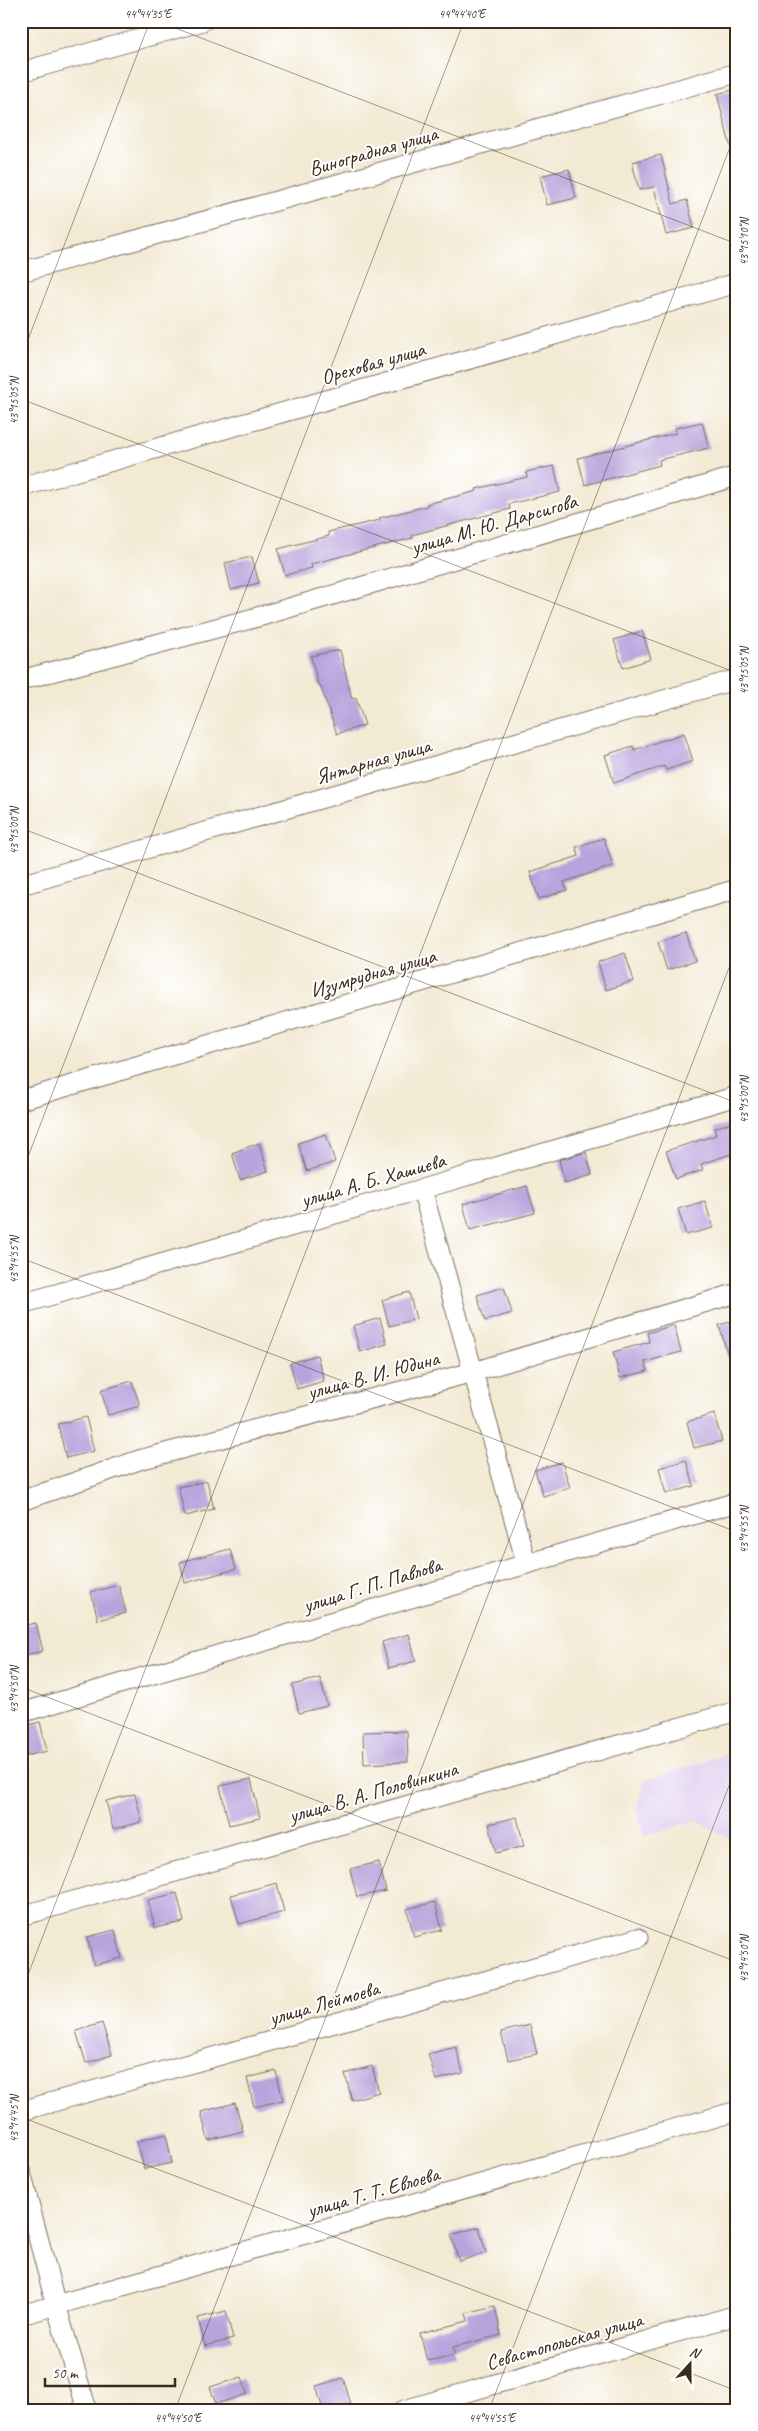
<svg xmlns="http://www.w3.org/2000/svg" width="758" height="2431" viewBox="0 0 758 2431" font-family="Caveat,sans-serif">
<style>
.built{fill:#e3d3f2}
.building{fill:#b8a3dc}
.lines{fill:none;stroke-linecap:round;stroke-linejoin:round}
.minor-casing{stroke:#7b6d5e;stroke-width:21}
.minor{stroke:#fff;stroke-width:19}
.ticks{fill:none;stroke:#3b2a1e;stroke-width:1;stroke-opacity:0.45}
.labels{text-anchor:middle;stroke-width:4;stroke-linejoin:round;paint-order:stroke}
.street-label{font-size:21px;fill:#3b2a1e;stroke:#fff}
.neatline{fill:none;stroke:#3b2a1e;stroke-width:2}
.ticks-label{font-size:12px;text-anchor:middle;fill:#3b2a1e}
</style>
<rect width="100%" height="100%" fill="#fff"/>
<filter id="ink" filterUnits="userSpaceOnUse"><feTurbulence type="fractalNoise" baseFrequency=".02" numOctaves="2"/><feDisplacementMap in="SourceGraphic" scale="10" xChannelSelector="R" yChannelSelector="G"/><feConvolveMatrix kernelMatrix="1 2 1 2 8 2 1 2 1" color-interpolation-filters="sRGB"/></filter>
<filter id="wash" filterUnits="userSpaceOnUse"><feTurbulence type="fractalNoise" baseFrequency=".0096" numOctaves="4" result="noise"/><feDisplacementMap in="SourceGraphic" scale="20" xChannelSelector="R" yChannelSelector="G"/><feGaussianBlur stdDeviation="1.12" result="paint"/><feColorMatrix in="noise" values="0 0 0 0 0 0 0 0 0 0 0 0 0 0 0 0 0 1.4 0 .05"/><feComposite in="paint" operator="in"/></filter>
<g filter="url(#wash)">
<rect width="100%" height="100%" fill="#f3ead4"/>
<path class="built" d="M 737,1751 L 737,1842 L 696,1821 L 644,1836 L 636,1809 L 645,1780 Z"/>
<g id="blocks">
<path class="building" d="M 737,89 L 737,152 L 732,152 L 717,94 Z
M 661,155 L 673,204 L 687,200 L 694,228 L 666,235 L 654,187 L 639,190 L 632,162 Z
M 569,169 L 576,198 L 547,205 L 540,176 Z
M 702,422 L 709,448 L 659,460 L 660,465 L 585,485 L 578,458 L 676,433 L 675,428 Z
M 554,466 L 560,492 L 509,504 L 510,509 L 412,535 L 413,538 L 311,564 L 312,568 L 285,575 L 278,549 L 329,536 L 328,532 L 380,520 L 379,518 L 427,506 L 427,504 L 477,491 L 476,489 L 527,477 L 526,472 Z
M 252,557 L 259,583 L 231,590 L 225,563 Z
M 642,631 L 651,659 L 623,668 L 614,640 Z
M 340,650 L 352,699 L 356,698 L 365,725 L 337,734 L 320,685 L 318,685 L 311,656 Z
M 684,733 L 693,761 L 666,770 L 664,766 L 614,783 L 605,755 L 633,746 L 634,750 Z
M 604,838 L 613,866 L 564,882 L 567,890 L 539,899 L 530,872 L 579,856 L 576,847 Z
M 686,933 L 695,961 L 667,970 L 658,942 Z
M 625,953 L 634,981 L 606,990 L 598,962 Z
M 737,1121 L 737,1152 L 701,1164 L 703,1170 L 676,1179 L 666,1151 L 716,1135 L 714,1128 Z
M 326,1134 L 335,1162 L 307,1171 L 298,1143 Z
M 259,1143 L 268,1171 L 240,1180 L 232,1153 Z
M 586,1152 L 592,1175 L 565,1183 L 559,1160 Z
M 527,1186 L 535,1213 L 470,1230 L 463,1204 Z
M 705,1201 L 713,1228 L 686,1235 L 678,1209 Z
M 504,1287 L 512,1313 L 485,1321 L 477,1295 Z
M 409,1292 L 416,1319 L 389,1326 L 382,1300 Z
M 380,1318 L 387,1344 L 360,1352 L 353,1326 Z
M 737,1320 L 737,1372 L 733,1372 L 719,1325 Z
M 674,1325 L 681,1352 L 645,1362 L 648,1371 L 620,1378 L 613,1352 L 649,1342 L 647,1333 Z
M 317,1355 L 324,1381 L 297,1389 L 290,1363 Z
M 132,1381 L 140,1406 L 108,1415 L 101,1390 Z
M 714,1414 L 722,1441 L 694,1448 L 687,1422 Z
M 86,1417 L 94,1451 L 66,1458 L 58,1424 Z
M 686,1460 L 694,1486 L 666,1494 L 659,1468 Z
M 562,1462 L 570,1488 L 543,1496 L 535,1470 Z
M 207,1481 L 214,1509 L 185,1516 L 178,1487 Z
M 230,1549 L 236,1569 L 185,1583 L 180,1562 Z
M 119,1585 L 126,1613 L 98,1620 L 91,1592 Z
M 36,1623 L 43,1651 L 21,1656 L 21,1626 Z
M 409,1634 L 416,1661 L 389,1668 L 382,1642 Z
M 320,1678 L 327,1706 L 299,1713 L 292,1685 Z
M 40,1722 L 47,1751 L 21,1757 L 21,1727 Z
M 407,1731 L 408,1762 L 364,1764 L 363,1732 Z
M 251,1779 L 260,1818 L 229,1825 L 220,1786 Z
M 135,1794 L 142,1822 L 113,1829 L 106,1801 Z
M 517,1817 L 524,1846 L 496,1853 L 489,1824 Z
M 379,1862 L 386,1891 L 357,1897 L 350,1869 Z
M 277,1883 L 284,1912 L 239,1924 L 231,1895 Z
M 177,1893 L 184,1922 L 155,1928 L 148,1900 Z
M 435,1902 L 442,1930 L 414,1937 L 407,1909 Z
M 115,1930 L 122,1958 L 94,1965 L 87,1937 Z
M 102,2023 L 112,2055 L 86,2063 L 76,2031 Z
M 530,2025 L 537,2054 L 508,2060 L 501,2032 Z
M 456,2047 L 463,2073 L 436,2080 L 428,2054 Z
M 372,2066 L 379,2092 L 352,2100 L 345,2074 Z
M 276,2071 L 283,2100 L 254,2107 L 247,2078 Z
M 235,2103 L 243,2131 L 208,2140 L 201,2112 Z
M 166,2134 L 172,2163 L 144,2169 L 137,2141 Z
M 479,2227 L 486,2253 L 459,2261 L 451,2235 Z
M 495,2306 L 501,2335 L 453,2347 L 455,2355 L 427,2361 L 420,2333 L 468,2321 L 466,2313 Z
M 226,2311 L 233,2339 L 205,2346 L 198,2318 Z
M 242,2377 L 247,2394 L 216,2404 L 210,2387 Z
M 343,2378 L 351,2404 L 323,2410 L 316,2386 Z"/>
</g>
</g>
<g filter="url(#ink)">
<use href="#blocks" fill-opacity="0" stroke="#7b6d5e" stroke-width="1"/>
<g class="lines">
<g class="minor-casing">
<path id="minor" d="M 21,72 L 203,21
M 21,272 L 737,73
M 21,487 L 737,283
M 21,680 L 265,615 L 737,476
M 21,885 L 737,679
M 21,1100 L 737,889
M 422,1189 L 526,1562
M 21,1304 L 422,1189 L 737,1096
M 21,1501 L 139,1460 L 473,1372 L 737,1293
M 21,1713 L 737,1502
M 21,1916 L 737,1711
M 21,2111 L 638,1938
M 21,2173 L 56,2305 L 87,2410
M 21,2315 L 737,2111
M 404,2410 L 737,2315"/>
</g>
<use href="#minor" class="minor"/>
</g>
</g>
<path class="ticks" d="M 157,21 L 737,244M 21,358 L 150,21M 21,399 L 737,673M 21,828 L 737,1103M 21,1175 L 464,21M 21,1258 L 737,1532M 21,1687 L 737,1962M 21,1993 L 737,129M 21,2117 L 737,2391M 175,2410 L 737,947M 489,2410 L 737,1765"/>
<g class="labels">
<g class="street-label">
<text transform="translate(373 151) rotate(-16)" y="7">Виноградная улица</text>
<text transform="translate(373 363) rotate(-16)" y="7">Ореховая улица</text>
<text transform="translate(494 524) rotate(-16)" y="7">улица М. Ю. Дарсигова</text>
<text transform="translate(373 761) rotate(-16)" y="7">Янтарная улица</text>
<text transform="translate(373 973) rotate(-16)" y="7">Изумрудная улица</text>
<text transform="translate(373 1180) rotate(-16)" y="7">улица А. Б. Хашиева</text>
<text transform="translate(373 1375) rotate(-15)" y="7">улица В. И. Юдина</text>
<text transform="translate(372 1585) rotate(-17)" y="7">улица Г. П. Павлова</text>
<text transform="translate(373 1792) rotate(-16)" y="7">улица В. А. Половинкина</text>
<text transform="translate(324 2003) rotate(-16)" y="7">улица Леймоева</text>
<text transform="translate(373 2192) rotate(-16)" y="7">улица Т. Т. Евлоева</text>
<text transform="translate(564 2341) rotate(-16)" y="7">Севастопольская улица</text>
</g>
</g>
<rect width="758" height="2431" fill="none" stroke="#fff" stroke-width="55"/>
<g transform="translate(690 2364) rotate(21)" stroke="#ffffff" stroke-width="4" paint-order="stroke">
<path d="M0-4L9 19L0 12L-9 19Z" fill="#3b2a1e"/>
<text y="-8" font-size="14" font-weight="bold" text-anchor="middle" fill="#3b2a1e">N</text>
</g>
<path d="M45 2378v8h130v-8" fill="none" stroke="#3b2a1e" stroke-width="2.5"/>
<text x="52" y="2378" font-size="15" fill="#3b2a1e" stroke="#ffffff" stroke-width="4" paint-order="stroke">50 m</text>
<rect x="28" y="28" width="702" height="2376" class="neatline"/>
<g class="ticks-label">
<text x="148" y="18">44°44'35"E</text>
<text x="462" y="18">44°44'40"E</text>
<text transform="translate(744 242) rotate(-90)" y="4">43°15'10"N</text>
<text transform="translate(14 401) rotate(-90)" y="4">43°15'05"N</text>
<text transform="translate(744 671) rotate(-90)" y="4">43°15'05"N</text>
<text transform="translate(14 831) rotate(-90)" y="4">43°15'00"N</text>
<text transform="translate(744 1100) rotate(-90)" y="4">43°15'00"N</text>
<text transform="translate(14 1260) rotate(-90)" y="4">43°14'55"N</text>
<text transform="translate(744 1530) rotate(-90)" y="4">43°14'55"N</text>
<text transform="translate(14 1690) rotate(-90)" y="4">43°14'50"N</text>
<text transform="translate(744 1959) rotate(-90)" y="4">43°14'50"N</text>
<text transform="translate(14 2119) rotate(-90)" y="4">43°14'45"N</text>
<text x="178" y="2422">44°44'50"E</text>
<text x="492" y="2422">44°44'55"E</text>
</g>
</svg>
